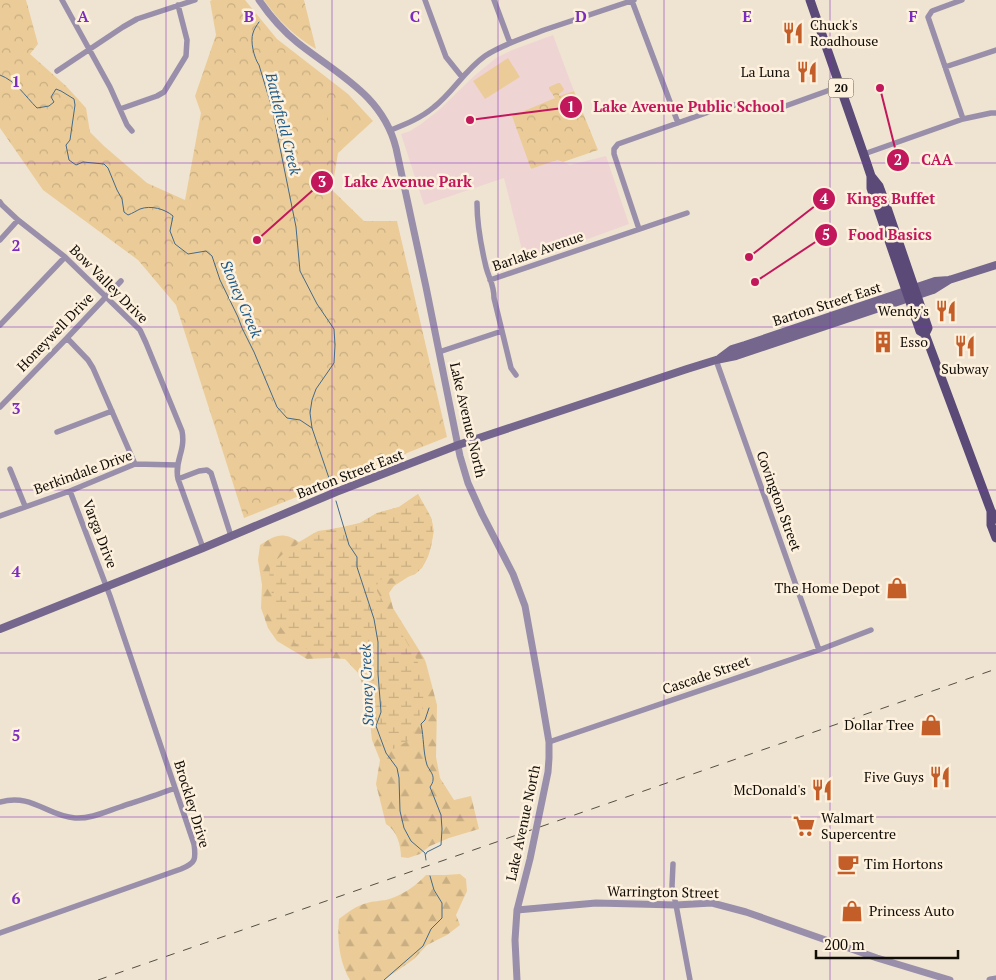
<svg xmlns="http://www.w3.org/2000/svg" width="996" height="980" viewBox="0 0 996 980" font-family="'PT Serif',serif">
<style>
.education{fill:#efd4d4}
.forest{fill:url(#forest-firs)}
.wetland{fill:url(#wetland-marsh)}
.park{fill:url(#park-crowns)}
.pitch{fill:#ebcc98}
.lines{fill:none;stroke-linecap:round;stroke-linejoin:round}
.stream{stroke:#446a89;stroke-width:1}
.minor{stroke:#998fab;stroke-width:5.5}
.tertiary{stroke:#998fab;stroke-width:7}
.secondary{stroke:#75668d;stroke-width:8}
.primary{stroke:#5b4978;stroke-width:9}
.rail{stroke:#544e44;stroke-width:1;stroke-dasharray:9 9;stroke-linecap:butt}
.grid{fill:none;stroke:#7b2cbf;stroke-width:1;stroke-opacity:0.55}
.labels{text-anchor:middle;stroke-width:5;stroke-linejoin:round;paint-order:stroke}
.shield{fill:#fdf1de;stroke:#575147;stroke-width:1}
.shield-label{font-size:12px;font-weight:bold;fill:#100c06}
.poi-label{font-size:14px;fill:#100c06;stroke:#fdf1de;text-anchor:end}
.street-label{font-size:14px;fill:#100c06;stroke:#fdf1de}
.water-label{font-size:15px;font-style:italic;fill:#1e5a88;stroke:#fdf1de}
.grid-label{font-size:16px;text-anchor:middle;font-weight:bold;fill:#7b2cbf;stroke:#fdf1de;stroke-width:5;stroke-linejoin:round;paint-order:stroke}
.leader{fill:none;stroke:#c2185b;stroke-width:2}
.callout-dot{fill:#c2185b;stroke:#fdf1de;stroke-width:2}
.mark-label{font-size:15px;text-anchor:middle;font-weight:bold;fill:#fff}
.callout-label{font-size:15px;text-anchor:middle;font-weight:bold;fill:#c2185b;stroke:#fdf1de;stroke-width:5;stroke-linejoin:round;paint-order:stroke}
</style>
<defs>
<pattern id="forest-firs" width="22" height="20" patternUnits="userSpaceOnUse" patternTransform="scale(1.25)"><rect width="22" height="20" fill="#ebcc98"/><path d="M5 1l3.5 6h-7zM16 11l3.5 6h-7z" fill="#c8ae82"/></pattern>
<pattern id="wetland-marsh" width="20" height="14" patternUnits="userSpaceOnUse" patternTransform="scale(1.25)"><rect width="20" height="14" fill="#ebcc98"/><path d="M1 5h8M5 5V1M11 12h8M15 12V8" fill="none" stroke="#c8ae82"/></pattern>
<pattern id="park-crowns" width="20" height="18" patternUnits="userSpaceOnUse" patternTransform="scale(1.25)"><rect width="20" height="18" fill="#ebcc98"/><path d="M2 6a3 3 0 1 1 6 0M12 15a3 3 0 1 1 6 0" fill="none" stroke="#c8ae82"/></pattern>
</defs>
<rect width="100%" height="100%" fill="#efe4d1"/>
<path class="education" d="M 553,35 L 574,91 L 552,99 L 530,169 L 557,160 L 570,165 L 606,156 L 629,224 L 525,262 L 504,178 L 424,205 L 401,134 L 410,131 L 421,124 L 440,109 L 474,76 L 496,58 L 512,50 Z"/>
<path class="forest" d="M 418,494 L 431,518 L 434,531 L 428,556 L 422,568 L 394,586 L 389,593 L 393,608 L 424,658 L 426,663 L 437,705 L 436,757 L 440,778 L 454,800 L 471,796 L 479,829 L 449,838 L 430,846 L 420,854 L 408,858 L 401,857 C 401,846 397,830 386,824 L 376,784 L 380,760 L 372,740 L 367,696 L 358,673 L 345,659 L 330,658 L 307,659 L 277,641 L 268,628 L 261,608 L 262,585 L 258,560 L 260,545 C 275,535 283,531 299,542 L 318,531 L 346,527 L 360,523 L 377,513 L 399,507 Z
M 460,874 L 466,879 L 467,891 L 456,915 L 460,925 L 447,935 L 427,945 L 414,959 L 384,980 L 350,980 C 339,961 337,939 339,919 C 348,912 356,906 367,903 C 373,901 380,901 386,900 C 401,896 416,886 426,875 L 445,875 Z"/>
<path class="wetland" d="M 418,494 C 422,502 428,510 431,518 C 437,533 429,568 413,575 C 407,578 389,578 382,579 L 378,581 L 377,591 L 417,660 L 425,682 L 422,709 L 415,731 L 408,741 L 393,749 L 383,738 L 379,729 L 376,716 L 375,701 L 371,683 L 354,657 L 344,652 L 319,652 L 300,647 L 290,639 L 282,629 L 274,615 L 274,602 L 269,582 L 270,566 L 283,554 L 314,533 L 360,523 L 377,513 L 399,507 Z"/>
<path class="park" d="M 0,0 L 26,0 L 38,44 L 30,54 L 66,86 L 86,108 L 90,132 L 104,146 L 147,183 L 185,200 L 201,113 L 195,96 L 216,35 L 210,1 L 212,0 L 245,0 L 277,39 L 348,94 L 373,121 L 338,153 L 332,190 L 364,221 L 397,221 L 447,437 L 244,518 L 176,305 L 138,260 L 43,190 L 0,128 Z
M 264,0 L 304,0 L 316,49 C 295,37 278,20 264,0 Z
M 558,83 L 560,83 L 564,89 L 563,91 L 559,94 L 559,96 L 574,91 L 598,150 L 563,162 L 557,160 L 531,169 L 512,116 L 555,98 L 549,89 L 549,87 Z"/>
<path class="pitch" d="M 508,58 L 520,77 L 485,99 L 473,81 Z
M 338,105 C 344,107 349,111 351,116 L 349,121 L 337,126 C 323,121 326,110 338,105 Z"/>
<g class="lines">
<path class="stream" d="M 259,22 C 257,25 254,29 253,33 C 250,41 254,58 259,65 L 272,108 L 296,227 L 300,271 L 317,304 L 334,329 L 335,345 L 334,363 L 316,389 L 312,400 L 310,413 L 312,428 L 332,487
M 0,75 C 16,81 25,96 37,108 L 49,106 L 54,102 L 51,97 L 56,89 L 61,91 L 74,99 L 75,105 L 70,140 L 66,145 L 69,160 L 76,165 L 83,162 L 104,164 L 108,168 L 117,190 L 122,199 L 124,212 L 128,215 C 133,213 136,211 140,209 C 151,205 165,209 173,216 L 170,231 L 175,244 L 188,254 L 206,251 L 212,256 L 220,280 L 238,317 L 242,328 L 254,352 L 277,407 L 287,418 L 300,420 L 312,428
M 336,501 L 349,545 L 357,557 L 357,567 L 374,619 L 378,642 L 378,674 L 381,712 L 376,726 L 386,753 L 397,768 L 399,778 L 400,811 L 404,828 L 411,841 L 425,853 L 426,860
M 426,854 L 427,852 L 441,845 L 442,829 L 441,815 L 430,787 C 432,784 433,782 433,780 C 434,774 429,770 427,765 C 423,752 424,738 421,724 L 425,720 L 429,708
M 384,980 L 423,946 L 431,929 L 442,918 L 442,903 L 434,890 L 430,876"/>
<path class="minor" d="M 62,0 L 110,87 L 127,125 L 132,131
M 425,0 L 446,57 L 462,77
M 494,0 L 510,43
M 962,0 L 932,11 L 928,17 L 963,119
M 632,1 L 678,123
M 945,67 L 996,50
M 57,71 L 123,27 L 137,19 L 195,0
M 120,109 L 157,96 L 164,92 L 186,56 L 187,40 L 178,5
M 391,130 C 406,124 421,118 434,107 C 453,92 465,70 485,56 C 503,44 524,38 544,30 C 574,20 604,10 634,0
M 864,154 L 963,119 L 991,113 L 996,113
M 0,202 L 2,205 L 18,220 L 65,257 L 140,330 L 146,343 L 182,431 C 186,451 174,461 178,479 L 203,548
M 477,203 C 477,224 481,246 486,267 C 489,279 494,284 494,298 L 511,368 L 516,375
M 639,229 L 614,154 L 614,149 L 618,144 L 723,107 L 734,105 L 762,110 L 777,109 L 841,86
M 0,240 L 18,220
M 490,280 L 687,213
M 0,325 L 65,257
M 67,338 L 88,360 L 93,368 L 135,464
M 439,352 L 502,331
M 716,360 L 819,650
M 0,407 L 67,338 L 121,281
M 57,432 L 112,411
M 10,469 L 25,506
M 178,479 L 199,471 L 207,470 L 211,473 L 231,536
M 0,516 L 70,491 L 135,464 L 177,465
M 549,742 L 819,650 L 871,630
M 0,802 C 32,793 47,816 75,818 C 90,819 105,812 120,807 C 138,801 157,795 175,788
M 673,864 L 672,886 L 676,905 L 690,980
M 0,933 L 181,869 C 196,863 196,859 194,844 L 110,596 L 70,491"/>
<path class="tertiary" d="M 259,0 C 270,16 283,31 298,43 C 337,74 383,95 396,148 L 426,287 L 460,456 L 468,483 L 482,514 L 513,574 L 525,606 L 541,695 L 549,742 L 549,758 L 548,772 L 530,859 L 517,910 L 515,940 L 517,980
M 517,910 L 596,903 L 676,905 L 712,903 L 746,912 L 877,958 L 950,980
M 990,980 L 996,979"/>
<path class="secondary" d="M 720,358 L 732,349 L 745,345 L 935,281 L 949,280 L 996,265
M 0,629 L 203,548 L 336,492 L 458,445 L 687,369 L 716,360 L 736,356 L 933,290 L 949,280"/>
<path class="primary" d="M 810,0 L 866,161 L 871,176 L 871,188 L 873,194 L 920,331 L 925,334 L 991,511 L 996,519
M 871,176 L 879,186 L 886,205 L 928,328 L 925,334
M 991,511 L 991,525 L 996,538"/>
<path class="rail" d="M 98,980 L 996,669"/>
</g>
<path class="grid" d="M 166,0 L 166,980M 332,0 L 332,980M 498,0 L 498,980M 664,0 L 664,980M 830,0 L 830,980M 0,163 L 996,163M 0,327 L 996,327M 0,490 L 996,490M 0,653 L 996,653M 0,817 L 996,817"/>
<defs>
<g id="restaurant-bare" transform="scale(1.725)"><path d="M-5-6h1v4h1v-4h1v4h1v-4h1v5L-1.5 .5V6h-2V.5L-5-1ZM5-6V6H3V1.5H1.5Q1.5-4 5-6Z" fill="#c35e29" stroke="#fdf1de" stroke-width="2.5" paint-order="stroke"/></g>
<g id="building-bare" transform="scale(1.725)"><path d="M-4-6H4V6H1V3H-1V6H-4ZM-2.5-4.3h1.7v1.8h-1.7ZM.8-4.3h1.7v1.8H.8ZM-2.5-1h1.7V.8h-1.7ZM.8-1h1.7V.8H.8Z" fill="#c35e29" stroke="#fdf1de" stroke-width="2.5" paint-order="stroke"/></g>
<g id="shop-bare" transform="scale(1.725)"><path d="M-5-2.5h2.3a2.7 3.5 0 0 1 5.4 0H5L5.5 6h-11ZM-1.5-2.5h3a1.5 2.3 0 0 0-3 0Z" fill="#c35e29" stroke="#fdf1de" stroke-width="2.5" paint-order="stroke"/></g>
<g id="supermarket-bare" transform="scale(1.725)"><path d="M-6-5.5h2.5l.6 2H6L4.5 2H-2.5L-4.4-4H-6ZM-1.5 3.2a1.3 1.3 0 1 0 .1 0ZM3 3.2a1.3 1.3 0 1 0 .1 0Z" fill="#c35e29" stroke="#fdf1de" stroke-width="2.5" paint-order="stroke"/></g>
<g id="cafe-bare" transform="scale(1.725)"><path d="M-5.5-4.5H6V0H3Q3 3.5 0 3.5H-2.5Q-5.5 3.5-5.5 0ZM3-3.2v2h1.7v-2ZM-6 4.5H4V6H-6Z" fill="#c35e29" stroke="#fdf1de" stroke-width="2.5" paint-order="stroke"/></g>
</defs>
<g fill-rule="evenodd">
<use href="#restaurant-bare" x="793" y="33"/>
<use href="#restaurant-bare" x="807" y="72"/>
<use href="#restaurant-bare" x="946" y="311"/>
<use href="#building-bare" x="883" y="342"/>
<use href="#restaurant-bare" x="965" y="346"/>
<use href="#shop-bare" x="897" y="588"/>
<use href="#shop-bare" x="931" y="725"/>
<use href="#restaurant-bare" x="940" y="777"/>
<use href="#restaurant-bare" x="822" y="790"/>
<use href="#supermarket-bare" x="804" y="826"/>
<use href="#cafe-bare" x="848" y="864"/>
<use href="#shop-bare" x="852" y="911"/>
</g>
<g class="labels">
<rect class="shield" x="828.5" y="78.5" width="25" height="19" rx="4"/>
<g class="shield-label">
<text x="841" y="92">20</text>
</g>
<g class="poi-label">
<text x="810" y="30" text-anchor="start">Chuck's<tspan x="810" dy="16">Roadhouse</tspan></text>
<text x="790" y="77">La Luna</text>
<text x="929" y="316">Wendy's</text>
<text x="900" y="347" text-anchor="start">Esso</text>
<text x="965" y="374" text-anchor="middle">Subway</text>
<text x="880" y="593">The Home Depot</text>
<text x="914" y="730">Dollar Tree</text>
<text x="924" y="782">Five Guys</text>
<text x="806" y="795">McDonald's</text>
<text x="821" y="823" text-anchor="start">Walmart<tspan x="821" dy="16">Supercentre</tspan></text>
<text x="864" y="869" text-anchor="start">Tim Hortons</text>
<text x="869" y="916" text-anchor="start">Princess Auto</text>
</g>
<g class="street-label">
<text transform="translate(538 251) rotate(-19)" y="5">Barlake Avenue</text>
<text transform="translate(109 284) rotate(45)" y="5">Bow Valley Drive</text>
<text transform="translate(827 304) rotate(-18)" y="5">Barton Street East</text>
<text transform="translate(55 332) rotate(-46)" y="5">Honeywell Drive</text>
<text transform="translate(468 420) rotate(77)" y="5">Lake Avenue North</text>
<text transform="translate(83 472) rotate(-20)" y="5">Berkindale Drive</text>
<text transform="translate(350 474) rotate(-21)" y="5">Barton Street East</text>
<text transform="translate(779 501) rotate(70)" y="5">Covington Street</text>
<text transform="translate(100 534) rotate(69)" y="5">Varga Drive</text>
<text transform="translate(706 675) rotate(-19)" y="5">Cascade Street</text>
<text transform="translate(192 804) rotate(73)" y="5">Brockley Drive</text>
<text transform="translate(523 823) rotate(-78)" y="5">Lake Avenue North</text>
<text transform="translate(663 892) rotate(1)" y="5">Warrington Street</text>
</g>
<g class="water-label">
<text transform="translate(283 124) rotate(76)" y="5">Battlefield Creek</text>
<text transform="translate(241 299) rotate(67)" y="5">Stoney Creek</text>
<text transform="translate(367 685) rotate(-92)" y="5">Stoney Creek</text>
</g>
</g>
<g class="grid-label">
<text x="83" y="22">A</text>
<text x="249" y="22">B</text>
<text x="415" y="22">C</text>
<text x="581" y="22">D</text>
<text x="747" y="22">E</text>
<text x="913" y="22">F</text>
<text x="16" y="87">1</text>
<text x="16" y="251">2</text>
<text x="16" y="414">3</text>
<text x="16" y="577">4</text>
<text x="16" y="741">5</text>
<text x="16" y="904">6</text>
</g>
<path class="leader" d="M470 120L571 107M880 88L898 160M257 240L322 182M749 257L824 199M755 282L826 235"/>
<g class="callout-dot">
<circle cx="470" cy="120" r="5"/>
<circle cx="880" cy="88" r="5"/>
<circle cx="257" cy="240" r="5"/>
<circle cx="749" cy="257" r="5"/>
<circle cx="755" cy="282" r="5"/>
<circle cx="571" cy="107" r="12"/>
<circle cx="898" cy="160" r="12"/>
<circle cx="322" cy="182" r="12"/>
<circle cx="824" cy="199" r="12"/>
<circle cx="826" cy="235" r="12"/>
</g>
<g class="mark-label">
<text x="571" y="112">1</text>
<text x="898" y="165">2</text>
<text x="322" y="187">3</text>
<text x="824" y="204">4</text>
<text x="826" y="240">5</text>
</g>
<g class="callout-label">
<text x="689" y="112">Lake Avenue Public School</text>
<text x="937" y="165">CAA</text>
<text x="408" y="187">Lake Avenue Park</text>
<text x="891" y="204">Kings Buffet</text>
<text x="890" y="240">Food Basics</text>
</g>
<path d="M816 950v8h142v-8" fill="none" stroke="#100c06" stroke-width="2.5"/>
<text x="824" y="950" font-size="15" fill="#100c06" stroke="#fdf1de" stroke-width="4" paint-order="stroke">200 m</text>
</svg>
